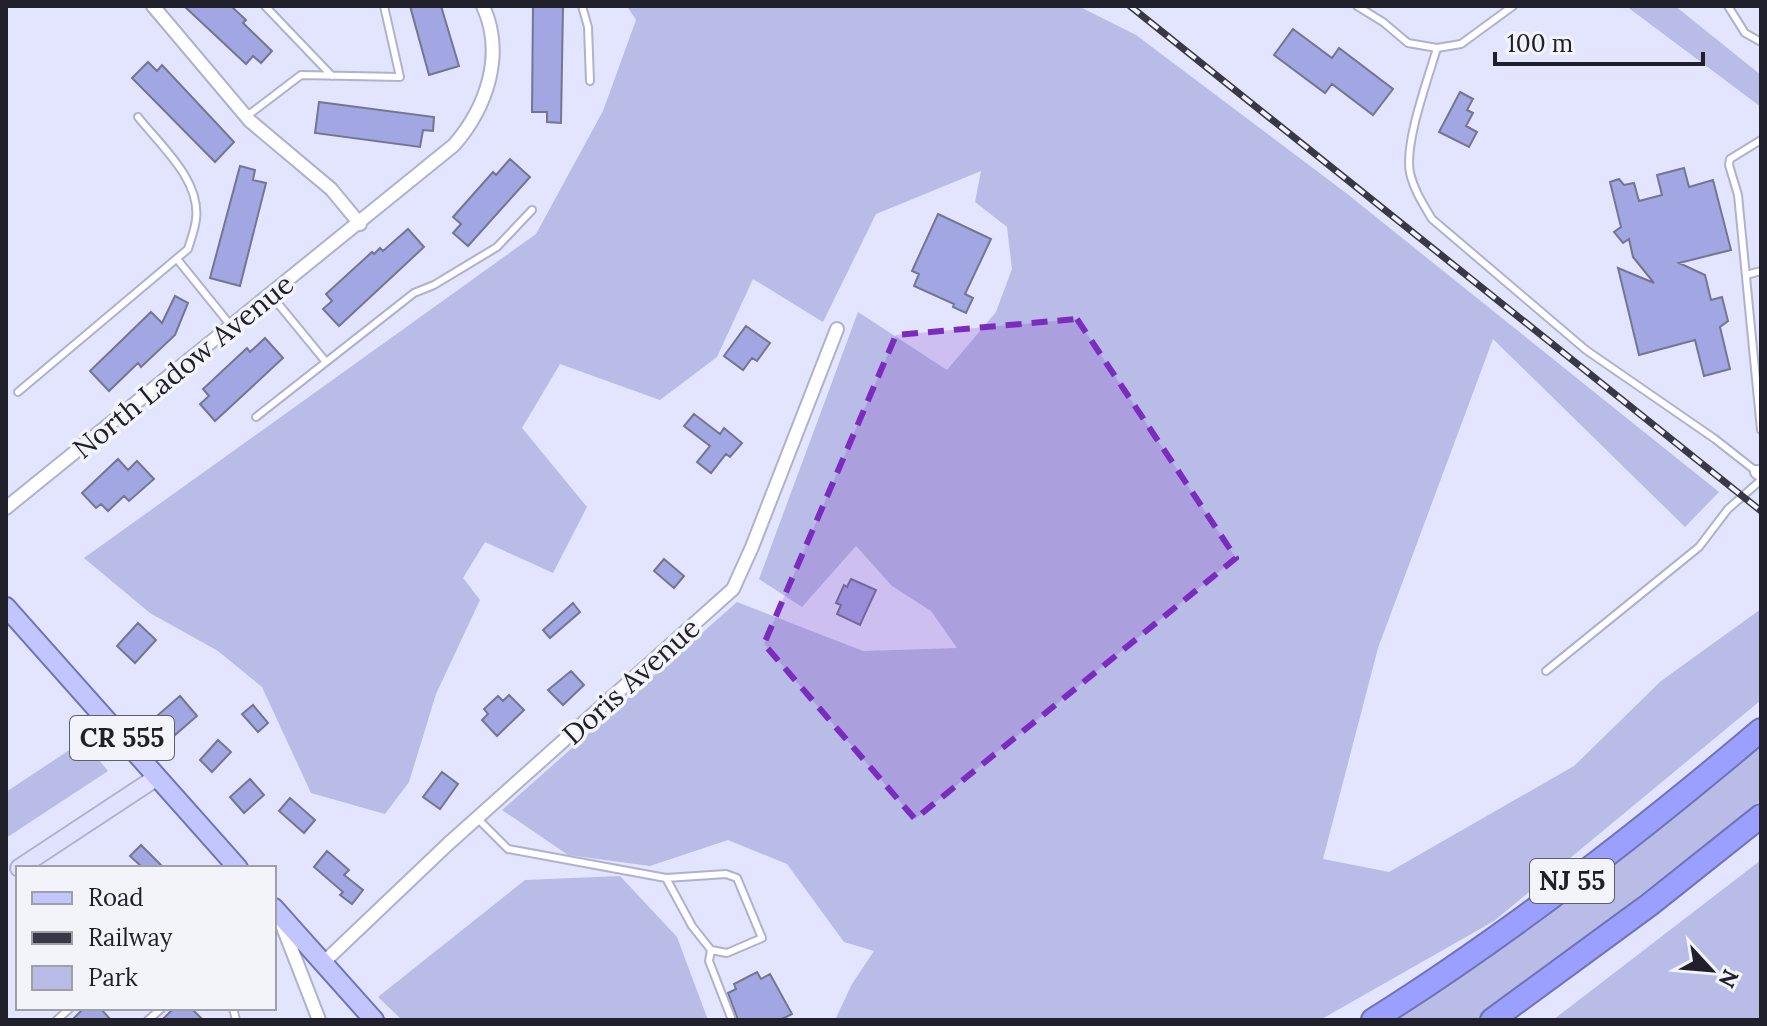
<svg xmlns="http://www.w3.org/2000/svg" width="1767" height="1026" viewBox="0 0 1767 1026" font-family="Lora,serif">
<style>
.green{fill:#b8bce6}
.building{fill:#a2a6e2;stroke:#747691;stroke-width:2}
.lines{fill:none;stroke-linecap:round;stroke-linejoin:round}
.service-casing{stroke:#afb1cf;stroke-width:10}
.minor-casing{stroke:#afb1cf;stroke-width:16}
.secondary-casing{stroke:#afb1cf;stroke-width:20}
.primary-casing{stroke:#7073b5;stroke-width:22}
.motorway-casing{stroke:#7073b5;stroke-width:26}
.service{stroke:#fff;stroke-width:6}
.minor{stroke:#fff;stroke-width:12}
.secondary{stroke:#e1e2ff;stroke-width:16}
.primary{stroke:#c3c5ff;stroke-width:18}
.motorway{stroke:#9b9fff;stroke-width:22}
.rail-casing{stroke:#393946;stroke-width:7}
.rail{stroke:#f3f3fa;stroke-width:4;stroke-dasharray:12;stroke-linecap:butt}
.marked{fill:#7b2cbf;fill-opacity:0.2;stroke:#7b2cbf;stroke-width:6;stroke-dasharray:16 10;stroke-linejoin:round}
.labels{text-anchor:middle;stroke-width:7;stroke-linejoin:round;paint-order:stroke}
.shield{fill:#f3f3fa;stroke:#5f5f69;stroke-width:2}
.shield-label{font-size:26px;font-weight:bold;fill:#20202b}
.street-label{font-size:28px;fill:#20202b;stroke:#f3f3fa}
</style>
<rect width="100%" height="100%" fill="#e2e5fd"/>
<path class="green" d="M 627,6 L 1078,6 L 1136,35 L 1346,193 L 1719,492 L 1685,527 L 1493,339 L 1378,648 L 1323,859 L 1389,872 L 1574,766 L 1661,681 L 1761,609 L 1761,700 L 1494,921 L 1320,1020 L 835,1020 L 852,984 L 874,951 L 844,942 L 787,864 L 728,840 L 650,866 L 568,855 L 502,810 L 737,602 L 863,651 L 957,648 L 931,611 L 892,586 L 856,546 L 802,607 L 759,579 L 858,312 L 947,370 L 996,312 L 1012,269 L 1007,227 L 975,202 L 981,171 L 876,214 L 823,322 L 753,279 L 717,357 L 660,400 L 560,364 L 522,428 L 587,507 L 553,573 L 485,542 L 463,578 L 480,600 L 436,694 L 409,782 L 385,814 L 311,793 L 262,687 L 218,651 L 150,613 L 84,558 L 536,234 L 603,111 L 636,20 Z
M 1626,6 L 1675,6 L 1761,75 L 1761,107 Z
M 83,741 L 108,771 L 6,838 L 6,792 Z
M 1761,741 L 1761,800 L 1490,1013 L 1480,1020 L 1388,1020 Z
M 1761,860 L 1761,1020 L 1553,1020 Z
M 620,876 L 677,937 L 708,1020 L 402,1020 L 378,997 L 525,880 Z"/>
<path class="building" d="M 184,6 L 231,6 L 246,20 L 243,23 L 272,51 L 261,63 L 253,56 L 246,64 Z
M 410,6 L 441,6 L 459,66 L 429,75 Z
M 533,6 L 563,6 L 561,123 L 547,122 L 547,112 L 532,112 Z
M 1293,29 L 1332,58 L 1339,48 L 1393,89 L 1373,115 L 1332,84 L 1325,93 L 1274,55 Z
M 148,62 L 157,71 L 162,65 L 234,142 L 215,162 L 132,78 Z
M 1460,92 L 1473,99 L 1467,110 L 1473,113 L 1466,126 L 1477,132 L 1469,147 L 1439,132 Z
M 319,102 L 434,117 L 433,131 L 423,130 L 420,147 L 315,133 Z
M 510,159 L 530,177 L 468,246 L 453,233 L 461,224 L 453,217 L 493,172 L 496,175 Z
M 240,166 L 255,170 L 253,180 L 266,183 L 240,286 L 210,278 Z
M 1684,168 L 1689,187 L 1713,180 L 1731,250 L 1679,263 L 1705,275 L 1711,300 L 1722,297 L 1728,321 L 1720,327 L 1730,369 L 1704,376 L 1695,340 L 1639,355 L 1618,268 L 1654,283 L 1633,257 L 1629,239 L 1623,243 L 1614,232 L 1621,227 L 1610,182 L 1619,179 L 1624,185 L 1634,183 L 1639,201 L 1662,195 L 1657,175 Z
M 938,214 L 991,239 L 965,294 L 973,298 L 966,313 L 953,307 L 954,304 L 914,286 L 919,274 L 912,271 Z
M 408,229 L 424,247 L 339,326 L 323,309 L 332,301 L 326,294 L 372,252 L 374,254 L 380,248 L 383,251 Z
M 175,296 L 188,303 L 175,335 L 141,367 L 138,363 L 109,391 L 90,371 L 151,312 L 162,323 Z
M 746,326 L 770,343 L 757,361 L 752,358 L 743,370 L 724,356 Z
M 265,338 L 283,358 L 215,421 L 200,404 L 209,396 L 203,389 L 247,348 L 250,352 Z
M 694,414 L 720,434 L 724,428 L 742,443 L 730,457 L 726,454 L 711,473 L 697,462 L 710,446 L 684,426 Z
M 118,459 L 128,470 L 137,461 L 154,479 L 129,501 L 124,496 L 108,511 L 101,504 L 96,508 L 82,493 Z
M 664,559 L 684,576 L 674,588 L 654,571 Z
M 851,579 L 876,590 L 860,625 L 837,614 L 841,605 L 836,603 L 844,585 L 847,587 Z
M 573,603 L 580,612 L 550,638 L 543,630 Z
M 138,623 L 156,640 L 135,663 L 117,646 Z
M 571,671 L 584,685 L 563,705 L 548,690 Z
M 509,695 L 524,710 L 497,736 L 482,720 L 488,714 L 484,709 L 498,696 L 503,701 Z
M 180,696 L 197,716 L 175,735 L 158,715 Z
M 253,705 L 268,723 L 258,732 L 242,714 Z
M 218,740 L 231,752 L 212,772 L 200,760 Z
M 442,772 L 458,784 L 440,809 L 423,797 Z
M 250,779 L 264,795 L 244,813 L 230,797 Z
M 290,798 L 315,820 L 304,833 L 279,811 Z
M 141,845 L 164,868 L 143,868 L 130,856 Z
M 327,851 L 349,870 L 344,875 L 363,890 L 352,904 L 340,895 L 343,892 L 314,867 Z
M 757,972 L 761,979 L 770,974 L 792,1014 L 780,1020 L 738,1020 L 728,993 L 736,989 L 734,984 Z
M 84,1008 L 100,1008 L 111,1020 L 72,1020 Z
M 174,1008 L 191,1008 L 203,1020 L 162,1020 Z"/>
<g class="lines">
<g class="service-casing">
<path id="service" d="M 265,6 L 332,76
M 582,6 L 588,27 L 590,81
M 1357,6 L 1383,22 L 1408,43 L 1437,48 L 1461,44 L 1513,6
M 1728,6 L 1745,33 L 1761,42
M 1437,48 C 1428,79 1404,143 1410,173 C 1414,190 1423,204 1432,219 L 1586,350 L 1715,439 L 1757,472
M 247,116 L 301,75 L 400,77 L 384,6
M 1761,140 L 1730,159 L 1729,165 L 1738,195 L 1761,430
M 177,259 L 232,327
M 1746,275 L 1761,271
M 271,295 L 326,362
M 18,392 L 188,249 C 191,239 195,229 196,219 C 201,180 160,145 138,117
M 256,417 L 414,293 L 434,285 L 497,247 L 532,210
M 1546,671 L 1699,547 L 1728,509 L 1761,480
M 477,818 L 508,849 L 666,878 L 692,926 L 711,950 L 727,953 L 762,938 L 737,878 L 726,874 L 666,878
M 711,950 L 709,961 L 732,1020
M 233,1008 L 236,1020
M 57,1020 L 70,1008
M 148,1020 L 162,1008"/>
</g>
<g class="minor-casing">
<path id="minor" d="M 153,6 L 250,121 L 331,189 L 360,224
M 1757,472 L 1761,475
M 6,508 L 454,145 C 487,107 505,54 483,6
M 281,922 L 319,1020
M 323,963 L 448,844 L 733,589 L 752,547 L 837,329"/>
</g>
<g class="secondary-casing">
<path id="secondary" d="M 19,868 L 157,777"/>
</g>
<g class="primary-casing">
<path id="primary" d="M 6,607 L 238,868
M 274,908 L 374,1020"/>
</g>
<g class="motorway-casing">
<path id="motorway" d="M 1373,1020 C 1510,934 1638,834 1761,730
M 1492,1020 L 1649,905 L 1761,816"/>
</g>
<use href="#service" class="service"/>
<use href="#minor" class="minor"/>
<use href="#secondary" class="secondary"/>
<use href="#primary" class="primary"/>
<use href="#motorway" class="motorway"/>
<g class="rail-casing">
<path id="rail" d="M 1130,6 L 1761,511"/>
</g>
<use href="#rail" class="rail"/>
</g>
<path class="marked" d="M 1077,319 L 1236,558 L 915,819 L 764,644 L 896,335 Z"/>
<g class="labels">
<g class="shield">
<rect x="70" y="716" width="104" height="44" rx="6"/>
<rect x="1530" y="859" width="84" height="44" rx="6"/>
</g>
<g class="shield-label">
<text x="122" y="747">CR 555</text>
<text x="1572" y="890">NJ 55</text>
</g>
<g class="street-label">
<text transform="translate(183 366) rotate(-39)" y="10">North Ladow Avenue</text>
<text transform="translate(631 681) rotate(-42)" y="10">Doris Avenue</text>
</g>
</g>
<rect width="1767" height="1026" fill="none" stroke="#20202b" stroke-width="16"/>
<rect x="16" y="866" width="260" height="144" fill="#f3f3fa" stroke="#9f9fa7" stroke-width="2"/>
<rect x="32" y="892" width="40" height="12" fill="#c3c5ff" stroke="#9f9fa7" stroke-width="2"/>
<text x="88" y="906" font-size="24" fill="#20202b">Road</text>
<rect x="32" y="932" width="40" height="12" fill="#393946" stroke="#9f9fa7" stroke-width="2"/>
<text x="88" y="946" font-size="24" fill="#20202b">Railway</text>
<rect x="32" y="966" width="40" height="24" fill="#b8bce6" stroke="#9f9fa7" stroke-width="2"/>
<text x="88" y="986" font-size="24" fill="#20202b">Park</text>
<g transform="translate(1711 970) rotate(116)" stroke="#f3f3fa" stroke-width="6" paint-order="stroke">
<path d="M0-6L14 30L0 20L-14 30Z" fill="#20202b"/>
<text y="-12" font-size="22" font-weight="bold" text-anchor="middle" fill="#20202b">N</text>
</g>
<path d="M1495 52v12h208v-12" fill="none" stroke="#20202b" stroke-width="4"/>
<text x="1507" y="52" font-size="24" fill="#20202b" stroke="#f3f3fa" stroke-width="6" paint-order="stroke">100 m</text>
</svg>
